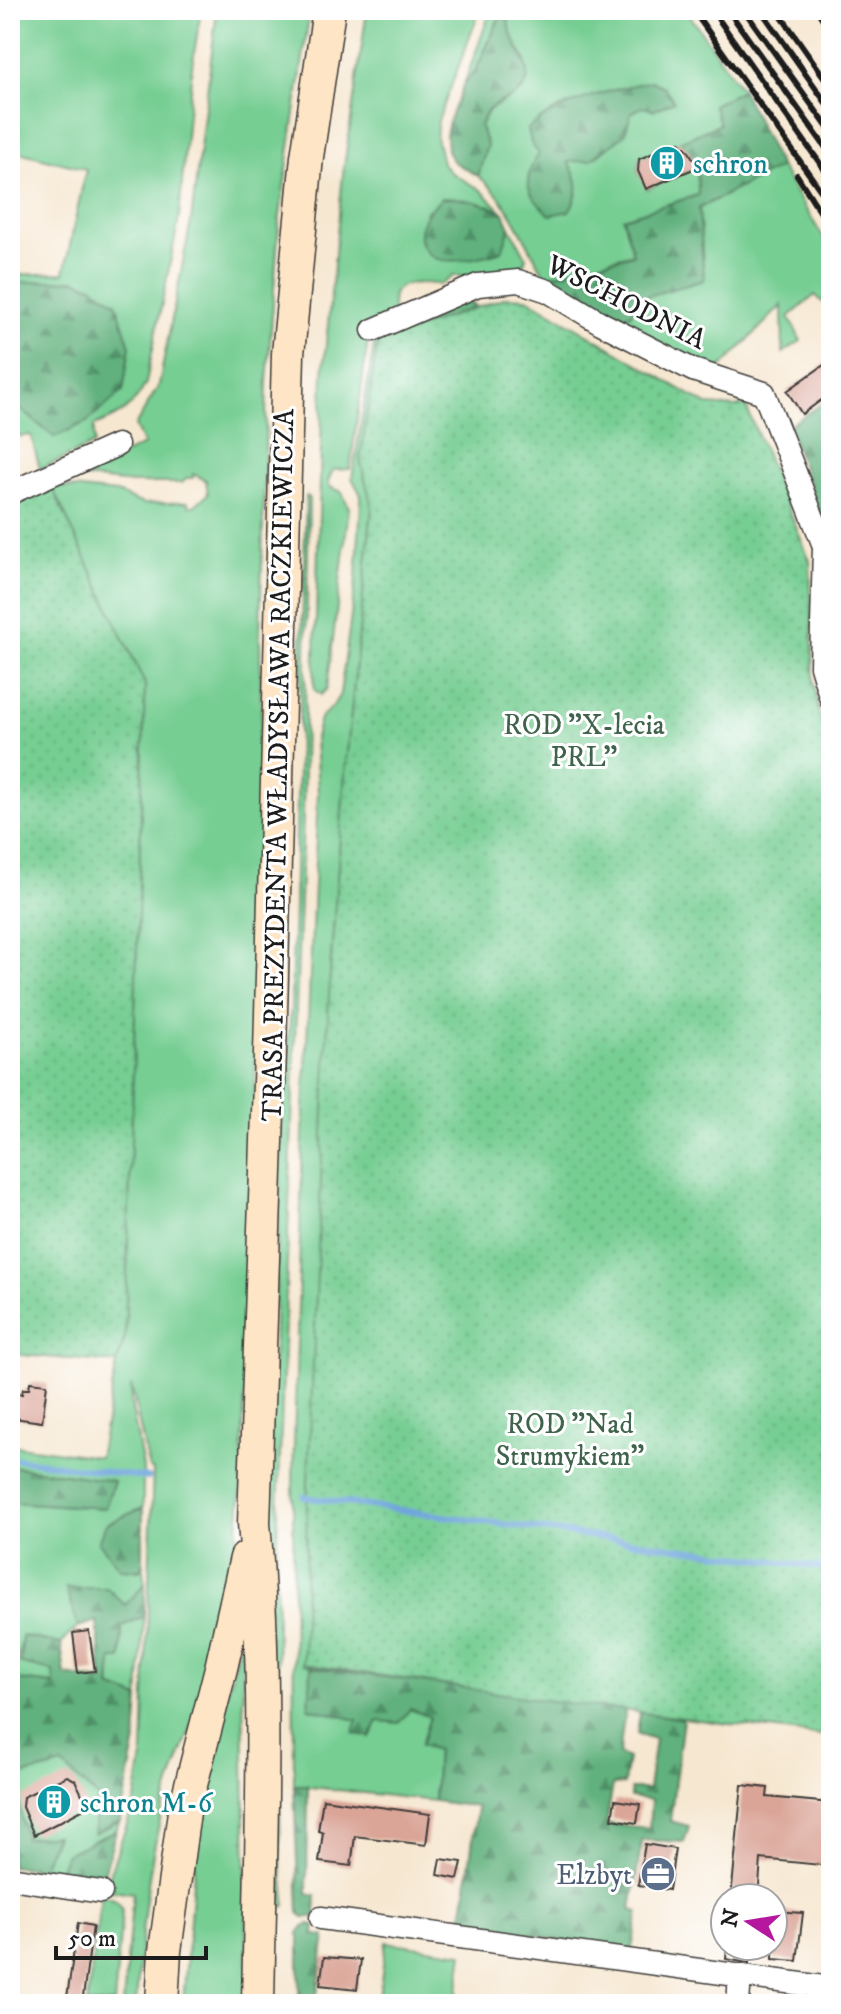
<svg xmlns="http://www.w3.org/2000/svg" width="841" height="2014" viewBox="0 0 841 2014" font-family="'IM FELL DW Pica',serif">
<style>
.grass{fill:#76ce93;stroke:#497558;stroke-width:2}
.forest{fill:url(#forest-firs);stroke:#3e664c;stroke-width:2}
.garden{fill:url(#garden-dots);stroke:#497558;stroke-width:2}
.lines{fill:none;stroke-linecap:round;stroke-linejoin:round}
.stream{stroke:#70a5dd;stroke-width:6}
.building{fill:#daa497}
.street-casing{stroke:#3d3a37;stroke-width:25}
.secondary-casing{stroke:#3d3a37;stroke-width:35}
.street{stroke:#fff;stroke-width:22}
.secondary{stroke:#fde5c5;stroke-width:32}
.rail{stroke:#1c1c1c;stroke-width:6}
.labels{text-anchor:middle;stroke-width:6;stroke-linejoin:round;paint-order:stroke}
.culture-label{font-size:28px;fill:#0d838f;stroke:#fff;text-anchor:start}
.street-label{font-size:28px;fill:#1c1c1c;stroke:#fff}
.park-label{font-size:28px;fill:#40634c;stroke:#fff}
.service-label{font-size:28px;fill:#4e5e75;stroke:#fff;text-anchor:end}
</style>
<defs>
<pattern id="forest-firs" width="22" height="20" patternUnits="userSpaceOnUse" patternTransform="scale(2)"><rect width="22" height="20" fill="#60b17d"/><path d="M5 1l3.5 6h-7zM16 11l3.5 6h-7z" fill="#4e8f66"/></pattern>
<pattern id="garden-dots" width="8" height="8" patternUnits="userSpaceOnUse" patternTransform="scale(2)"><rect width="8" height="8" fill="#76ce93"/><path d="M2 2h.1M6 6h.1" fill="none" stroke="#66b07e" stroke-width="1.8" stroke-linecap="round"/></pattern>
</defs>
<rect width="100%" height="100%" fill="#fff"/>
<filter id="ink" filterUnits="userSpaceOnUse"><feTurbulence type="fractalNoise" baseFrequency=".0125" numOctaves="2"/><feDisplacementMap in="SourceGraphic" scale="16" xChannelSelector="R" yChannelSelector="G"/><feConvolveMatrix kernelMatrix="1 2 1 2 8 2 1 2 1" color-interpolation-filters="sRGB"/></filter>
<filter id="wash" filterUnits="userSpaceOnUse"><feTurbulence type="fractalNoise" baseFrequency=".006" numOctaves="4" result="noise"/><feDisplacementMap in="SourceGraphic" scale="32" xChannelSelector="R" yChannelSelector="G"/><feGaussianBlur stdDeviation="1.8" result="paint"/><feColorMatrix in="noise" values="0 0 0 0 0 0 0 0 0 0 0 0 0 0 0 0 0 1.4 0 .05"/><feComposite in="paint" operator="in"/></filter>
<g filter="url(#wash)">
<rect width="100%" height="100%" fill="#f6e7d0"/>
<path class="grass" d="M 10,10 L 201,10 L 192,67 L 179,218 L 146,383 C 134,407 119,417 94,426 L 94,444 L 40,469 L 31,435 L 10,438 L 10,422 L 75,280 L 10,283 L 10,275 L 64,273 L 86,169 L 10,150 Z
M 217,10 L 310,10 L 279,222 L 267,383 L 260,633 L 263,839 L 241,1495 C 236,1568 222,1640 198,1708 C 186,1743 171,1776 162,1812 C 146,1875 141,1939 136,2004 L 123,2004 L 133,1893 L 104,1889 L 135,1801 L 143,1751 L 153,1470 L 149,1469 L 131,1385 L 131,1403 L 143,1468 L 143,1508 L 106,1524 L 120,1569 L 143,1570 L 145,1584 L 125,1606 L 66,1589 L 78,1627 L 61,1644 L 22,1636 L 18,1662 L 54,1671 L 54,1684 L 10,1679 L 10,1502 L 105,1508 L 114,1481 L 10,1466 L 10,1445 L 99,1457 L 117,1363 L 125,1337 L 145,684 L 51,485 L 52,483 L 63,487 L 117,493 L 143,504 L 188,502 L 189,506 L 194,506 L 208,494 L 206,480 L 193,474 L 193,478 L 187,478 L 182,483 L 132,483 L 73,477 L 144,445 L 135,426 L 159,385 L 191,221 Z
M 367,10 L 480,10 L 438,121 L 436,137 L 442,163 L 450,172 L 481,190 L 504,213 L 488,205 L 428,209 L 420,229 L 423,245 L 501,251 L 510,227 L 526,257 L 522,268 L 519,271 L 480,276 L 453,276 L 442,284 C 416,283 382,278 395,316 L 370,326 L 350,469 L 333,470 L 328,481 L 330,487 L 342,492 L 349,508 L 327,689 L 321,695 L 314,689 L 323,374 L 343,174 Z
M 491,10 L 686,10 L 742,90 L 713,105 L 722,123 L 639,160 L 638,171 L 647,189 L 698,167 L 698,195 L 623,218 L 633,253 L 546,277 C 524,242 512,202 478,176 L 487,145 L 480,126 L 489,110 L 522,91 L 526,61 L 500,15 L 476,71 L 464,84 Z
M 780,167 L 831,250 L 831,310 L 815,295 L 789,317 L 801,341 L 783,353 L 782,305 L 718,371 L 597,315 L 640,298 L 704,280 L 699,208 Z
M 375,339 L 378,342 L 360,460 L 372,506 L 345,773 L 330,972 L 303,1663 L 311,1667 L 310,1708 L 357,1720 L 378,1720 L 410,1709 L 430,1717 L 421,1745 L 437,1749 L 434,1801 L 294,1785 L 293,1480 L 303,1134 L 318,793 L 315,738 L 320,718 L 333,706 L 340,694 L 356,580 L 361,504 L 361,495 L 352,478 Z
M 306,496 L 309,497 L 303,816 L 276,1569 L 281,1864 L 286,1906 L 275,1908 L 267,1530 L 282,1131 L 291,1007 Z
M 144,1616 L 139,1698 L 110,1687 L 112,1659 L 121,1659 L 122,1626 Z
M 242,1632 L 248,2004 L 183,2004 L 199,1810 Z
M 63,1765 L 98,1798 L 95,1833 L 120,1821 L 116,1830 L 66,1854 L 57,1874 L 41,1869 L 56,1836 L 25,1838 L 15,1777 Z
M 101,1896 C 112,1897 119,1899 122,1911 L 114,2004 L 87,2004 Z
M 386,1942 L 463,1953 L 456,2004 L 378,2004 Z"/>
<path class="forest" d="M 501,15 L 508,18 C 509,44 535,62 526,84 C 519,99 501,99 489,109 C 485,113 482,121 480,126 L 487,145 L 478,176 L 452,161 L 447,150 L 446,135 L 449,120 L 464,84 L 476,71 Z
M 651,81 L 664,87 L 674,101 L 654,110 L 642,107 L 631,113 L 625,134 L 591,160 L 568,162 C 580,180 581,192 569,211 L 550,215 C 527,195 520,181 539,154 L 531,143 L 528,129 C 558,102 612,90 651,81 Z
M 742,90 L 780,167 L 699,208 L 704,280 L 640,298 L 630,315 L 597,315 L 560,291 L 546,277 L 633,254 L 623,218 L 698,195 C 698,171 699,160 680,142 L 720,124 L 713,105 Z
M 442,198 C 465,198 483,202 504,213 L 510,227 L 502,251 C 486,256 448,266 433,257 C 407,240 425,212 442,198 Z
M 75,280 L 92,286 L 116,302 L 130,346 L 123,391 L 87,422 L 54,437 L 19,408 L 10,422 L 10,283 Z
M 465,299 L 476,307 L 378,342 L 375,339 Z
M 831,398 L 831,519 L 820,515 L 788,426 Z
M 10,1466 L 114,1481 L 105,1508 L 10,1502 Z
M 143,1508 L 143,1570 L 120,1569 L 98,1541 L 106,1524 Z
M 145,1584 L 144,1616 L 122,1626 L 121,1659 L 112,1659 L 110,1687 L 139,1698 L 136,1740 L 120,1821 L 94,1834 L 98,1798 L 63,1765 L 15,1777 L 25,1838 L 56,1835 L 41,1869 L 10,1866 L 10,1679 L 54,1684 L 53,1671 L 21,1664 L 22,1636 L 61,1644 L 65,1675 L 103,1681 L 97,1621 L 78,1627 L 66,1588 L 107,1588 L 125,1605 Z
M 311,1667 L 625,1710 L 619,1754 L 628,1758 L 624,1784 L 613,1785 L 606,1824 L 649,1828 L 651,1800 L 630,1797 L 631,1789 L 648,1789 L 655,1739 L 637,1734 L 640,1712 L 683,1719 L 670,1821 L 689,1826 L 684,1842 L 642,1840 L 631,1910 L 639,1912 L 631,1954 L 462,1921 L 477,1807 L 434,1801 L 437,1750 L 421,1745 L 430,1717 L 410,1709 L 399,1723 L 378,1721 L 370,1737 L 354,1733 L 357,1720 L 309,1708 Z
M 294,1785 L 308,1785 L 307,1893 L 316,1895 L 315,1917 L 304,1917 L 299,1913 Z
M 116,1830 L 101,1885 L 57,1874 L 66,1854 Z
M 309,1924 L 315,1925 L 314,1935 L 325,1936 L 316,2002 L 299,2004 L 299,1933 L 304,1926 Z"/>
<path class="garden" d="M 506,297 L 527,298 L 707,405 L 736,407 L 745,404 L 810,561 L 814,683 L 820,719 L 831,741 L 831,1737 L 559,1702 L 303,1664 L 307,1504 L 330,972 L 345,773 L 372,506 L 360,460 L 378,342 Z
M 51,485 L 145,684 L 125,1337 L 117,1363 L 10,1354 L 10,503 Z"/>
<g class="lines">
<path class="stream" d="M 10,1458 L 148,1478
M 304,1497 L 831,1569"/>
</g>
<g id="blocks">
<path class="building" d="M 680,142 L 688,150 L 698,167 L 646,189 L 638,171 L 639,159 Z
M 831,360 L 831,393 L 802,414 L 787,391 Z
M 30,1382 L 47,1384 L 42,1422 L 13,1418 L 16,1393 L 22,1394 L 23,1389 L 29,1389 Z
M 89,1631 L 95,1671 L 78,1673 L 73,1633 Z
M 67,1776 L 75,1780 L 88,1807 L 34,1835 L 22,1807 L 23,1797 Z
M 742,1785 L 768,1788 L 767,1797 L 831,1803 L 831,1866 L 761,1859 L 758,1898 L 731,1898 Z
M 323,1799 L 430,1814 L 426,1845 L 355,1836 L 351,1866 L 319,1862 L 323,1832 L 318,1831 Z
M 615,1800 L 640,1804 L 637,1823 L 612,1819 Z
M 645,1844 L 675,1849 L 669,1890 L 638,1885 Z
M 441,1859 L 462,1862 L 458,1879 L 438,1875 Z
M 773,1911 L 803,1913 L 797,1961 L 773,1959 Z
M 78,1923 L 93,1926 L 82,2004 L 66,2004 Z
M 727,1946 L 750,1946 L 749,1963 L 726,1959 Z
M 324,1957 L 361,1960 L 357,1989 L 320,1985 Z"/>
</g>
</g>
<g filter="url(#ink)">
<use href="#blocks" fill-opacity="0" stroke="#3d3a37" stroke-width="2"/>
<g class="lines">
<g class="street-casing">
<path id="street" d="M 373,330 L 478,285 L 518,281 L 548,291 L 601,323 L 693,370 L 764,393 L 824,546 L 821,666 L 831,699
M 10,493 L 117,445
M 10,1878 L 101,1892
M 321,1918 L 831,1988
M 738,2004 L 740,1975"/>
</g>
<g class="secondary-casing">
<path id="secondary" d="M 162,2004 L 165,1951 L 184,1812 L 221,1668 L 246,1558
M 258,2004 C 261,1844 268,1683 254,1523 L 270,1053 L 288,354 L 307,157 L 329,10"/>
</g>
<use href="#street" class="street"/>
<use href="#secondary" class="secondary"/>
<path class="rail" d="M 693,10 L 831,205
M 712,10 L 831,179
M 728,10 L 831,155
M 744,10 L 831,132
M 761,10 L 831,110
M 777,10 L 831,87
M 817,10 L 831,31
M 797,175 L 831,229"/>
</g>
</g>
<defs>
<g id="building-disc" transform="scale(1.8)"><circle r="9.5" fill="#0f9aa8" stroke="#fff"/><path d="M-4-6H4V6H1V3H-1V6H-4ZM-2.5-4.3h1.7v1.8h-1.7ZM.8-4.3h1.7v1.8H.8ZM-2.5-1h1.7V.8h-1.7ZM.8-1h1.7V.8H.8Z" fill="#fff"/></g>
<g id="office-disc" transform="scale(1.8)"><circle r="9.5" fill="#5c6f8a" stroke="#fff"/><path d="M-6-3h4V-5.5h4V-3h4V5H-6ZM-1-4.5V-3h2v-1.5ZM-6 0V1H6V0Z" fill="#fff"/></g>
</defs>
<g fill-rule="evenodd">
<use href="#building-disc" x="667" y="163"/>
<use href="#building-disc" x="54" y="1802"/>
<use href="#office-disc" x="658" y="1874"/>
</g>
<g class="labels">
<g class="culture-label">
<text x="693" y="173">schron</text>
<text x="80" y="1812">schron M-6</text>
</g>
<g class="street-label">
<text transform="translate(627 301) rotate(27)" y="10">WSCHODNIA</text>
<text transform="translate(277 765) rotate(-89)" y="10">TRASA PREZYDENTA WŁADYSŁAWA RACZKIEWICZA</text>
</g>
<g class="park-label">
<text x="584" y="734">ROD "X-lecia<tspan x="584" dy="32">PRL"</tspan></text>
<text x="570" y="1433">ROD "Nad<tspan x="570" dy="32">Strumykiem"</tspan></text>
</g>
<g class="service-label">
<text x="632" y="1884">Elzbyt</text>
</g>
</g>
<rect width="841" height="2014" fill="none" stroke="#fff" stroke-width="40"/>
<g transform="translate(749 1922) rotate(282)"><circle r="38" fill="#ffffff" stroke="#a4a4a4" stroke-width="2"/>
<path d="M0-6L14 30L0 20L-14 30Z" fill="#b5179e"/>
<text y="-12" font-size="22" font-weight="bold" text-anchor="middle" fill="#1c1c1c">N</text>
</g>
<path d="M56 1946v12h150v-12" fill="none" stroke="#1c1c1c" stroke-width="4"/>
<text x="68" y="1946" font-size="24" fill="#1c1c1c" stroke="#ffffff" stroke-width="6" paint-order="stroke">50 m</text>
</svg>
